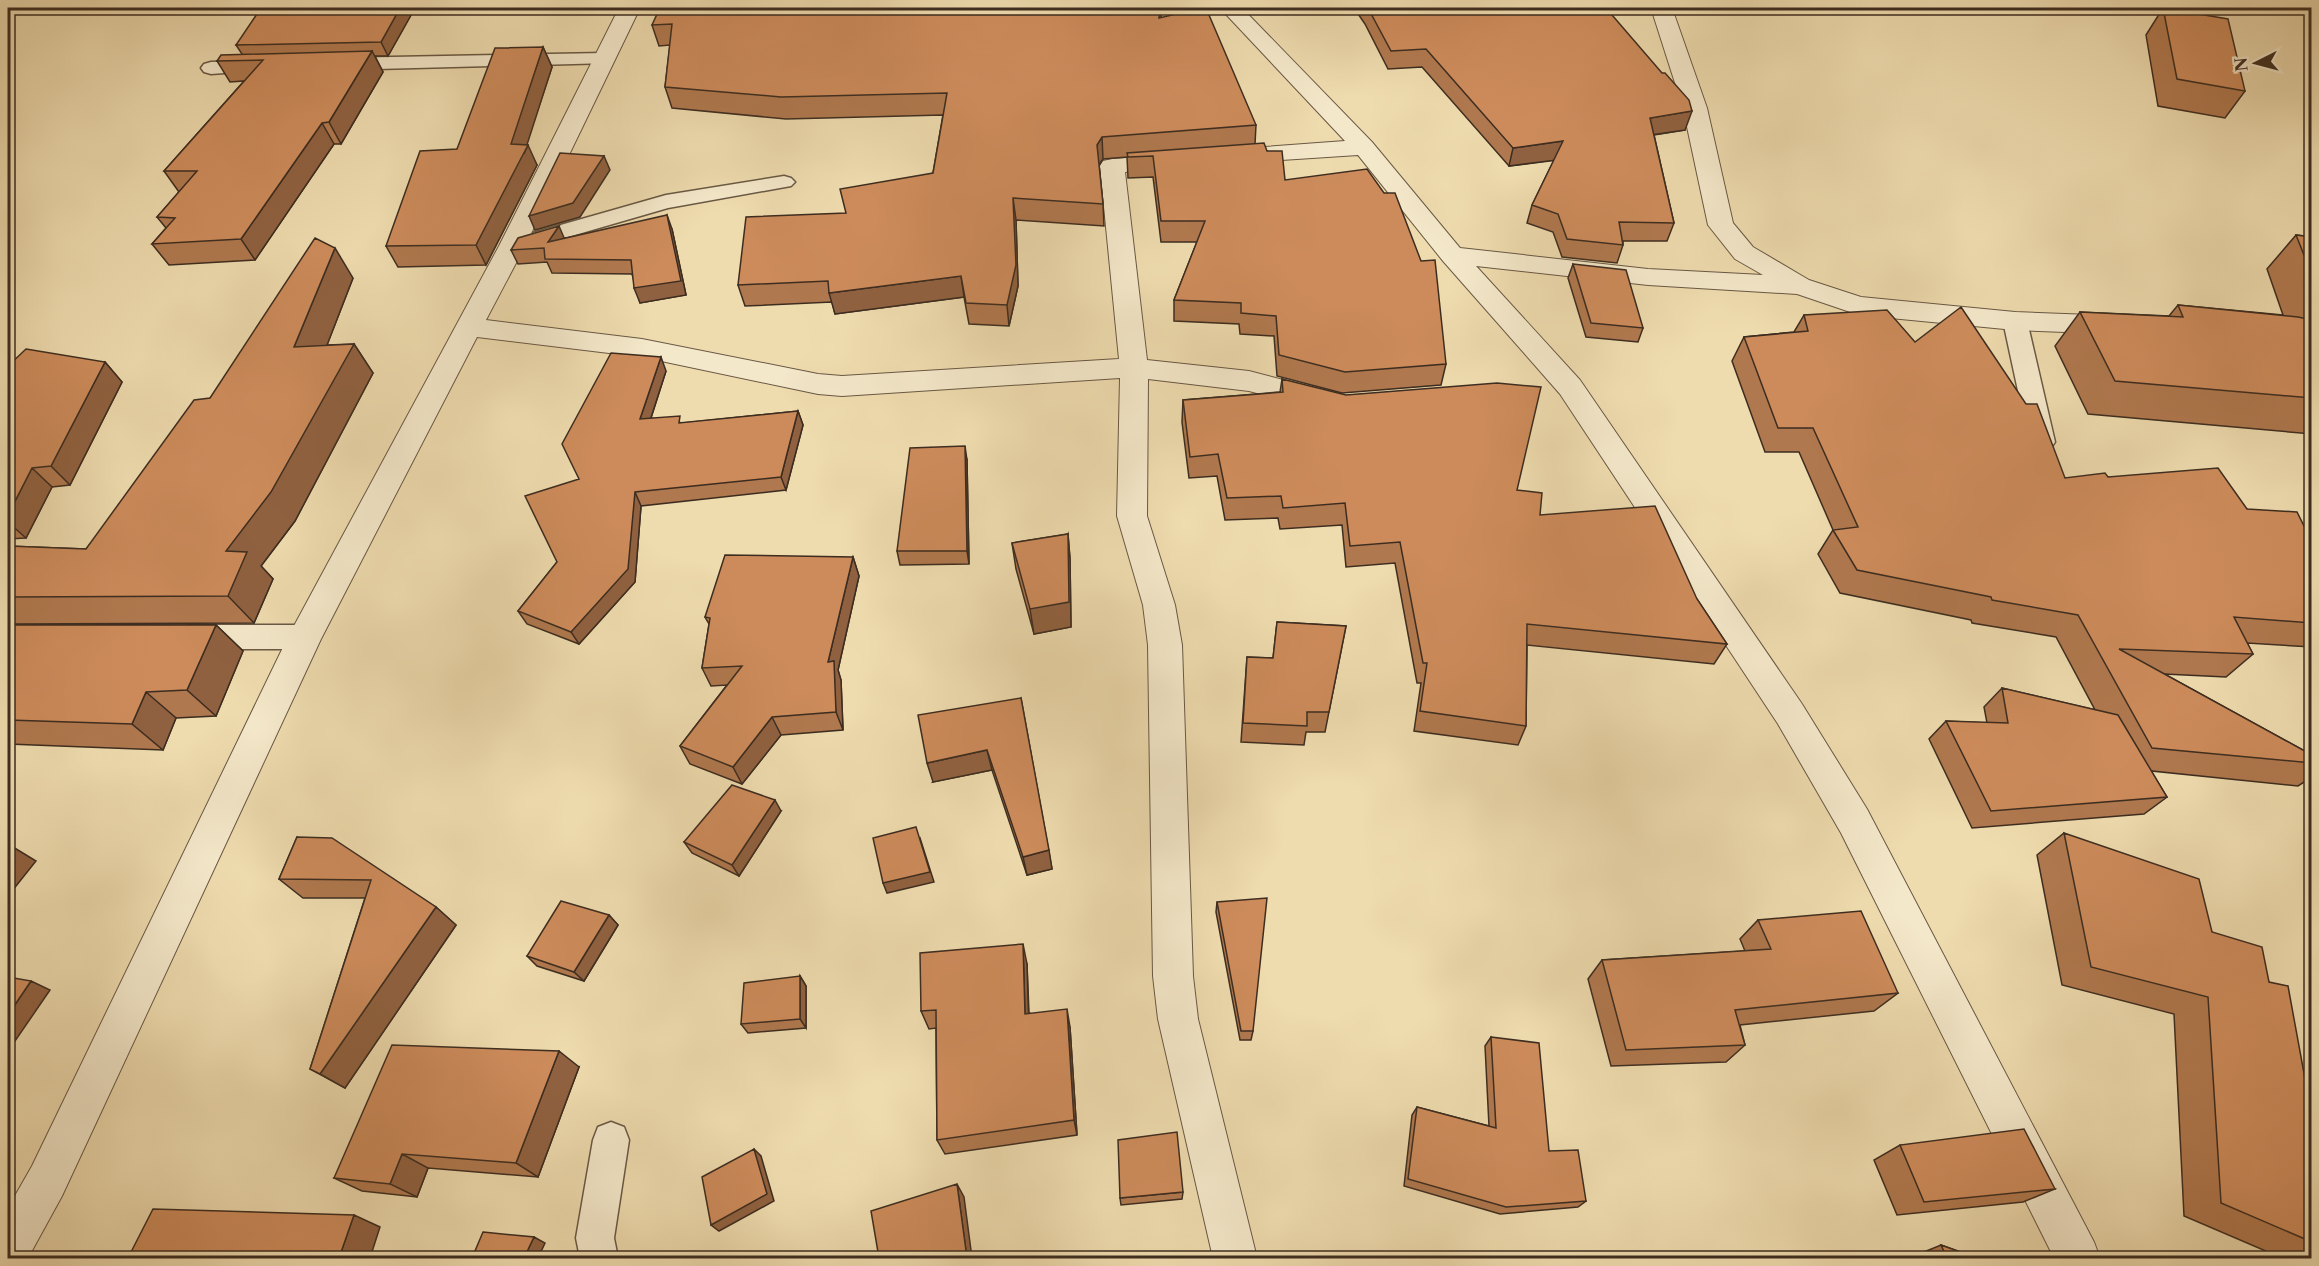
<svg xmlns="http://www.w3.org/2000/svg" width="2319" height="1266" viewBox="0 0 2319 1266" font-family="'Libre Caslon Text',serif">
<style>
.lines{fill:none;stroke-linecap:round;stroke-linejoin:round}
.service-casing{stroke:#695844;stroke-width:3}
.minor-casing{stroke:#695844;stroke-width:2}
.service{fill:#f4e8ca;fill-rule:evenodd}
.minor{fill:#f4e8ca;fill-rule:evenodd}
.wall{fill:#b0784e;stroke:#3d2d20;stroke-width:1.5}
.shaded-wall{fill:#906140;stroke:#3d2d20;stroke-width:1.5}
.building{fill:#cd8b5b;stroke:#3d2d20;stroke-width:1.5}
</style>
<rect width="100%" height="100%" fill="#eedbae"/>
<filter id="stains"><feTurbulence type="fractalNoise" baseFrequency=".00333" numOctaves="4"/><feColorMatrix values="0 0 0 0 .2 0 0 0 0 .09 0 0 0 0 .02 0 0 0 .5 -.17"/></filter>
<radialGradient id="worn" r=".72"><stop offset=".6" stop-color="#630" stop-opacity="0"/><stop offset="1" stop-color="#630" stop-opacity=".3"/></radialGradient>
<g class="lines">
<g class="service-casing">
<path id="service" d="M 604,53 L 611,55 L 614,59 L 611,63 L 339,70 L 332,68 L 329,64 L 332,60 L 339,58 Z
M 260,60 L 267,62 L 270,66 L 267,70 L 211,74 L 204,72 L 201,68 L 204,64 L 211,62 Z
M 784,176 L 791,178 L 795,182 L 791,186 L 668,208 L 523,250 L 515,248 L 512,243 L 515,238 L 666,195 Z
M 2015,313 L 2023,315 L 2027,321 L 2055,442 L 2051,448 L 2042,451 L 2033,448 L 2029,442 L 2003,321 L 2007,315 Z
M 190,625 L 305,625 L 315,629 L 319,637 L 315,645 L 305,649 L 190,649 L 180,645 L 176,637 L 180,629 Z
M 611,1122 L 624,1127 L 629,1140 L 614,1238 L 618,1258 L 580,1258 L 576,1238 L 593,1140 L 598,1127 Z"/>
</g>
<g class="minor-casing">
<path id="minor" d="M 619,8 L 640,8 L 525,246 L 486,320 L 642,339 L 818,374 L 842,376 L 1119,359 L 1100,166 L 1103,161 L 1112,159 L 1172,155 L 1181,157 L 1184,162 L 1181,167 L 1125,172 L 1147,360 L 1249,371 L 1333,393 L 1337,400 L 1333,407 L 1323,410 L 1249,391 L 1148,379 L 1147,516 L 1175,605 L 1182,645 L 1193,976 L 1198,1019 L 1257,1258 L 1213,1258 L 1158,1019 L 1153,976 L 1148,645 L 1143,605 L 1117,516 L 1120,378 L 842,396 L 818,394 L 642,357 L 477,337 L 321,639 L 62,1196 L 28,1258 L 8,1258 L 8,1208 L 32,1166 L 288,637 L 499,246 Z
M 1220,8 L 1242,8 L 1372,142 L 1460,248 L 1648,269 L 1763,275 L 1735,259 L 1708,225 L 1683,108 L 1651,8 L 1672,8 L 1707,108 L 1733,223 L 1753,247 L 1809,280 L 1861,297 L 2015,312 L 2117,316 L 2127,319 L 2131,325 L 2127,331 L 2117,334 L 2015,330 L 1859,315 L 1797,294 L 1648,285 L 1476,266 L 1580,380 L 1802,704 L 1867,809 L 2094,1242 L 2100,1258 L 2054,1258 L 1841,833 L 1778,724 L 1560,394 L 1443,261 L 1358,155 L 1238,163 L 1230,161 L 1226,156 L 1230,151 L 1238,149 L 1345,141 Z"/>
</g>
<use href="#service" class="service"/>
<use href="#minor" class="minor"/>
</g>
<path class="wall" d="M 415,8 L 388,56 L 375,56 L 383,72 L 341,144 L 334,144 L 255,260 L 169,265 L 152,244 L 166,228 L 157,217 L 179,192 L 164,171 L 244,81 L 230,82 L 217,61 L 242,54 L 236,45 Z
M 670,8 L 1162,8 L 1161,18 L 1256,125 L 1255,144 L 1267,151 L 1285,180 L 1446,364 L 1441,385 L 1342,393 L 1277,376 L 1274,336 L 1240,334 L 1239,324 L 1174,321 L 1174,300 L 1197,242 L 1161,242 L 1153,177 L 1128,178 L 1127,157 L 1103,159 L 1099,165 L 1103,204 L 1104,226 L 1016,220 L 1018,286 L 1009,326 L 969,324 L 964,297 L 835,314 L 832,302 L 745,306 L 738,285 L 846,213 L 933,173 L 943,115 L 786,119 L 672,108 L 665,87 L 670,45 L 659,46 L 652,25 L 671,11 Z
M 1354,8 L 1606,8 L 1685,130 L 1654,135 L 1674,223 L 1667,241 L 1623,241 L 1623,245 L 1617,263 L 1562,257 L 1553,232 L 1527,223 L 1532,205 L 1554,160 L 1509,166 L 1422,67 L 1388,69 L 1365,24 Z
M 2163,8 L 2245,91 L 2225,118 L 2158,106 L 2146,35 Z
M 543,47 L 552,67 L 526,145 L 537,165 L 486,265 L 398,267 L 386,246 L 457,149 Z
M 672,229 L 686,295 L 640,303 L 632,274 L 552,273 L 547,262 L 518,264 L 511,250 L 564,238 Z
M 2296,235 L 2312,237 L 2312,434 L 2088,414 L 2055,346 L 2080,312 L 2169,316 L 2178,305 L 2283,315 L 2267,269 Z
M 1573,264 L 1643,328 L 1638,342 L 1586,337 L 1568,278 Z
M 353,278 L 327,345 L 354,344 L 373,373 L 295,521 L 261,566 L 273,579 L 254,623 L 8,624 L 8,546 L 86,549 L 210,398 Z
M 1804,315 L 1915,342 L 2065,478 L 2108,477 L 2247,509 L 2312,542 L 2312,647 L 2247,643 L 2253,654 L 2226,677 L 2164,674 L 2312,755 L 2312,777 L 2298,786 L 2151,771 L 2167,797 L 2144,814 L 1972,828 L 1929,739 L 1946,721 L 1987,723 L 1984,707 L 2002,688 L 2095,710 L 2056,637 L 1972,623 L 1971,620 L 1840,593 L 1818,554 L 1833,530 L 1799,452 L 1765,452 L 1732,361 L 1744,337 L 1794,332 Z
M 105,362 L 122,382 L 70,485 L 52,487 L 26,538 L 8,539 L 8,366 Z
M 666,371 L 651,418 L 683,423 L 798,411 L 803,425 L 786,490 L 641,506 L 635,582 L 579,644 L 527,624 L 518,611 L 557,562 L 579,479 Z
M 1282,379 L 1517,490 L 1540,515 L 1697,599 L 1727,644 L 1714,664 L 1527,645 L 1526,726 L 1518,745 L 1414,731 L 1421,683 L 1417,683 L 1395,563 L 1346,567 L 1342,525 L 1280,529 L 1278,518 L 1225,520 L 1217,476 L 1189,478 L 1182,422 L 1183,400 L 1280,392 Z
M 967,460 L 969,564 L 900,565 L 897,551 Z
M 1068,534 L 1070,559 L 1071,627 L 1034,634 L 1016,569 L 1012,543 Z
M 853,557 L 859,576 L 838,670 L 841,680 L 843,730 L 781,735 L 742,784 L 690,764 L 680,746 L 727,685 L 711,686 L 702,668 L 709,624 L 705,617 Z
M 1277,622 L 1346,626 L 1325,732 L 1306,732 L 1304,745 L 1241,742 L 1247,657 L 1273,658 Z
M 8,625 L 216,625 L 243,651 L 216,716 L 176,718 L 163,750 L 8,744 Z
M 1021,698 L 1052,869 L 1027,875 L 992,770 L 933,782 Z
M 781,811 L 739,876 L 692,853 L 684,842 Z
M 2064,833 L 2212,932 L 2269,982 L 2312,1117 L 2312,1258 L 2282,1258 L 2184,1216 L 2174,1014 L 2062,985 L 2037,855 Z
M 297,837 L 436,907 L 456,925 L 345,1088 L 310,1069 L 365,898 L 303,898 L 279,879 Z
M 1217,902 L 1253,1031 L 1251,1040 L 1240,1040 L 1216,912 Z
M 609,915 L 618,925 L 584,981 L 537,966 L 527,956 Z
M 1758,920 L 1898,993 L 1874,1011 L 1740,1025 L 1745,1045 L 1726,1062 L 1611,1066 L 1588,979 L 1602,960 L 1745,951 L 1740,939 Z
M 1027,964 L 1029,1013 L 1070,1027 L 1077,1135 L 945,1154 L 937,1140 L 936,1028 L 929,1029 L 921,1011 Z
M 800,976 L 806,986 L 806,1028 L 748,1033 L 741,1024 Z
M 1491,1037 L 1549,1151 L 1586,1201 L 1578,1207 L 1500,1214 L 1404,1186 L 1412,1115 L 1417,1107 L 1489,1126 L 1485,1046 Z
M 579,1067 L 538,1177 L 428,1168 L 417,1197 L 362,1191 L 334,1178 Z
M 1900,1145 L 2055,1189 L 2023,1202 L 1897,1215 L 1874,1160 Z
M 1183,1192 L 1182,1199 L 1121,1205 L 1120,1198 Z
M 1941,1245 L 1977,1258 L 1915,1258 L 1914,1256 Z"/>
<path class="shaded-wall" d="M 400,8 L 415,8 L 388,56 L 381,42 Z
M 1160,8 L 1162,8 L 1159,39 L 1159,18 Z
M 543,47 L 552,67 L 524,154 L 528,145 L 537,165 L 486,265 L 476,245 Z
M 372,51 L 383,72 L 341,144 L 329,122 Z
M 1692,111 L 1685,130 L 1644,136 L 1650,118 Z
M 322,123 L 334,144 L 255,260 L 241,239 Z
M 1102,137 L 1103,159 L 1098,166 L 1097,145 Z
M 1563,141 L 1557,160 L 1509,166 L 1513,148 Z
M 604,156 L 610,170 L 580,217 L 535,230 L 529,216 Z
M 1013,198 L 1016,220 L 1018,286 L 1009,326 L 1007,305 Z
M 667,215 L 672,229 L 686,295 L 640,303 L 634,288 Z
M 559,226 L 565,240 L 548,242 Z
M 335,248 L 353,278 L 315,376 L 294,347 Z
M 961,276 L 964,297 L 835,314 L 829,293 Z
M 354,344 L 373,373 L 295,521 L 261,566 L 273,579 L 254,623 L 228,596 L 226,551 Z
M 661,357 L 666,371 L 646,433 L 640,419 Z
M 105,362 L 122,382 L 70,485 L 51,466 Z
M 798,411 L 803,425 L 786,490 L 781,477 Z
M 965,446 L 967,460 L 969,564 L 967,551 Z
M 32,468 L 52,487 L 26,538 L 8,522 L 8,515 Z
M 635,492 L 641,506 L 635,582 L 579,644 L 571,632 Z
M 1068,534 L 1070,559 L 1071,627 L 1034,634 L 1030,609 Z
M 853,557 L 859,576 L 838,670 L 841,680 L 843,730 L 836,712 L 828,662 Z
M 216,625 L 243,651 L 216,716 L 187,690 Z
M 146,692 L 176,718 L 163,750 L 132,724 Z
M 772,717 L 781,735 L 742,784 L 733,767 Z
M 987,750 L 992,770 L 933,782 L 927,763 Z
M 775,800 L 781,811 L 739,876 L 732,865 Z
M 920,838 L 934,882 L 887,893 L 883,883 Z
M 8,844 L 36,861 L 8,896 Z
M 1049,850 L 1052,869 L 1027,875 L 1023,857 Z
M 436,907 L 456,925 L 345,1088 L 320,1074 Z
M 609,915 L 618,925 L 584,981 L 574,972 Z
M 1023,944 L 1027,964 L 1029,1031 L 1025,1014 Z
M 800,976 L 806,986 L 806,1028 L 800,1019 Z
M 31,981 L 50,990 L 15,1041 L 8,1037 L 8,1015 Z
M 1067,1009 L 1070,1027 L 1077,1135 L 1074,1120 Z
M 559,1051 L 579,1067 L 538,1177 L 516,1163 Z
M 754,1149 L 761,1156 L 774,1201 L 719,1231 L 711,1225 Z
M 402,1154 L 428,1168 L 417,1197 L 390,1184 Z
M 957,1184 L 964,1197 L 972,1258 L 967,1258 Z
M 354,1215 L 380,1227 L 370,1258 L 339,1258 Z
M 534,1237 L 545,1243 L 538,1258 L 524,1258 Z"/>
<path class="building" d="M 261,8 L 400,8 L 381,42 L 236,45 Z
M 740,8 L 1160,8 L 1159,18 L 1202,8 L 1206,8 L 1256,125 L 1102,137 L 1097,145 L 1103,204 L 1013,198 L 1016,265 L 1007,305 L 966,303 L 961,276 L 829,293 L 828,281 L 738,285 L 746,217 L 846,213 L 840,189 L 933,173 L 947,93 L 781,97 L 665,87 L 672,24 L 652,25 L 658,12 Z
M 1368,8 L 1606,8 L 1662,73 L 1665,73 L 1689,100 L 1692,111 L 1650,118 L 1674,223 L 1619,222 L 1623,245 L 1567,239 L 1558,214 L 1532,205 L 1563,141 L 1513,148 L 1426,49 L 1391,51 Z
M 2163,8 L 2228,19 L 2245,91 L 2177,79 Z
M 543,47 L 511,144 L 528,145 L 476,245 L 386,246 L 420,151 L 457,149 L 495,48 Z
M 372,51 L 329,122 L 322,123 L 241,239 L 152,244 L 175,218 L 157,217 L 197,171 L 164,171 L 263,60 L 217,61 L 221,55 Z
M 1264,143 L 1267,151 L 1282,151 L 1285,180 L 1367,169 L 1384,193 L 1395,193 L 1421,261 L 1435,260 L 1446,364 L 1345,372 L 1279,355 L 1276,316 L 1241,313 L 1241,303 L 1174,300 L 1205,221 L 1161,221 L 1153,156 L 1128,157 L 1127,153 Z
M 560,153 L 604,156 L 573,203 L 529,216 Z
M 667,215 L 681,281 L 634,288 L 631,260 L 545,259 L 544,248 L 511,250 L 518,238 L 559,226 L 548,242 Z
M 2296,235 L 2312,237 L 2312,275 Z
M 315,238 L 335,248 L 294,347 L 354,344 L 271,492 L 226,551 L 247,552 L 228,596 L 8,597 L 8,546 L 86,549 L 194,400 L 210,398 Z
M 1573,264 L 1626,270 L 1643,328 L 1591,323 Z
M 2178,305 L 2298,317 L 2312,320 L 2312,398 L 2115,381 L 2080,312 L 2183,317 Z
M 1961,307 L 2026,404 L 2037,404 L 2065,478 L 2105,473 L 2108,477 L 2218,468 L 2247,509 L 2297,512 L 2312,542 L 2312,623 L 2234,617 L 2253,654 L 2119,649 L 2312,755 L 2312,763 L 2152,748 L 2078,615 L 1992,600 L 1991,597 L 1857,570 L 1833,530 L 1858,527 L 1813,428 L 1778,428 L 1744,337 L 1808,331 L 1804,315 L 1887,310 L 1915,342 Z
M 26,349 L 105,362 L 51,466 L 32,468 L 8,515 L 8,366 Z
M 611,353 L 661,357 L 640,419 L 680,416 L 679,423 L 798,411 L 781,477 L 635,492 L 628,569 L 571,632 L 518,611 L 557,562 L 525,496 L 579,479 L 562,444 Z
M 1282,379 L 1346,395 L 1497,383 L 1541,387 L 1517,490 L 1542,493 L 1540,515 L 1655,506 L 1697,599 L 1727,644 L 1527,624 L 1526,726 L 1420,711 L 1427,663 L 1423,663 L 1400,542 L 1350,546 L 1345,503 L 1283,508 L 1281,496 L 1227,498 L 1218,454 L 1190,457 L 1183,400 L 1283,392 Z
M 965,446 L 967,551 L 897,551 L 910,448 Z
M 1068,534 L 1069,602 L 1030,609 L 1012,543 Z
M 725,555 L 853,557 L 828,662 L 834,661 L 836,712 L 772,717 L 733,767 L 680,746 L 742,666 L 702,668 L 710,618 L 705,617 Z
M 1277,622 L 1346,626 L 1329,712 L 1307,712 L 1307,726 L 1243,723 L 1247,657 L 1273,658 Z
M 8,625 L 216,625 L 187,690 L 146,692 L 132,724 L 8,720 Z
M 2002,688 L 2118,715 L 2167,797 L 1991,811 L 1946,721 L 2008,723 Z
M 1021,698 L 1049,850 L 1023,857 L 987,750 L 927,763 L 918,715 Z
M 732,785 L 775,800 L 732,865 L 684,842 Z
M 916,827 L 930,872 L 883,883 L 873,838 Z
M 2064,833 L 2199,879 L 2212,932 L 2262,947 L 2269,982 L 2288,986 L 2312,1117 L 2312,1242 L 2221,1203 L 2208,997 L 2091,967 Z
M 297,837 L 332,838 L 436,907 L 320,1074 L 310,1069 L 371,880 L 279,879 Z
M 1267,898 L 1253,1031 L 1241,1031 L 1217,902 Z
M 561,901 L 609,915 L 574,972 L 527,956 Z
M 1861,911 L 1898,993 L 1735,1010 L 1745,1045 L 1626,1050 L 1602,960 L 1771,949 L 1758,920 Z
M 1023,944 L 1025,1014 L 1067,1009 L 1074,1120 L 937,1140 L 936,1010 L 921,1011 L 920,953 Z
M 800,976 L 800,1019 L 741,1024 L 744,983 Z
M 8,977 L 31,981 L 8,1015 Z
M 1491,1037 L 1539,1043 L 1549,1151 L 1578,1150 L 1586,1201 L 1506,1207 L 1408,1179 L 1417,1107 L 1496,1128 Z
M 392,1045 L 559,1051 L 516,1163 L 402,1154 L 390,1184 L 334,1178 Z
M 2024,1129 L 2055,1189 L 1924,1202 L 1900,1145 Z
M 1177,1132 L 1183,1192 L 1120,1198 L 1118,1140 Z
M 754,1149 L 767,1194 L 711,1225 L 702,1177 Z
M 957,1184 L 967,1258 L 879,1258 L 871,1211 Z
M 153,1209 L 354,1215 L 339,1258 L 128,1258 Z
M 483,1232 L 534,1237 L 524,1258 L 472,1258 Z
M 1941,1245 L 1977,1258 L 1947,1258 Z"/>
<rect width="2319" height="1266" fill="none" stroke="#eedbae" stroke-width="30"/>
<rect x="9" y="9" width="2301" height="1248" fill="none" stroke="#3d2d20" stroke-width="3"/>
<rect x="15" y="15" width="2289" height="1236" fill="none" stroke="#3d2d20" stroke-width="1.5"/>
<g transform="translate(2256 63) rotate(264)" stroke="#f4e8ca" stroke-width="4.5" paint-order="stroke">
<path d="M0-4.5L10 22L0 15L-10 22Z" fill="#3d2d20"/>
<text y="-9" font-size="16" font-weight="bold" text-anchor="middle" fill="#3d2d20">N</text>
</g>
<rect width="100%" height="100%" filter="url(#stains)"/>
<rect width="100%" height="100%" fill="url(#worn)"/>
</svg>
